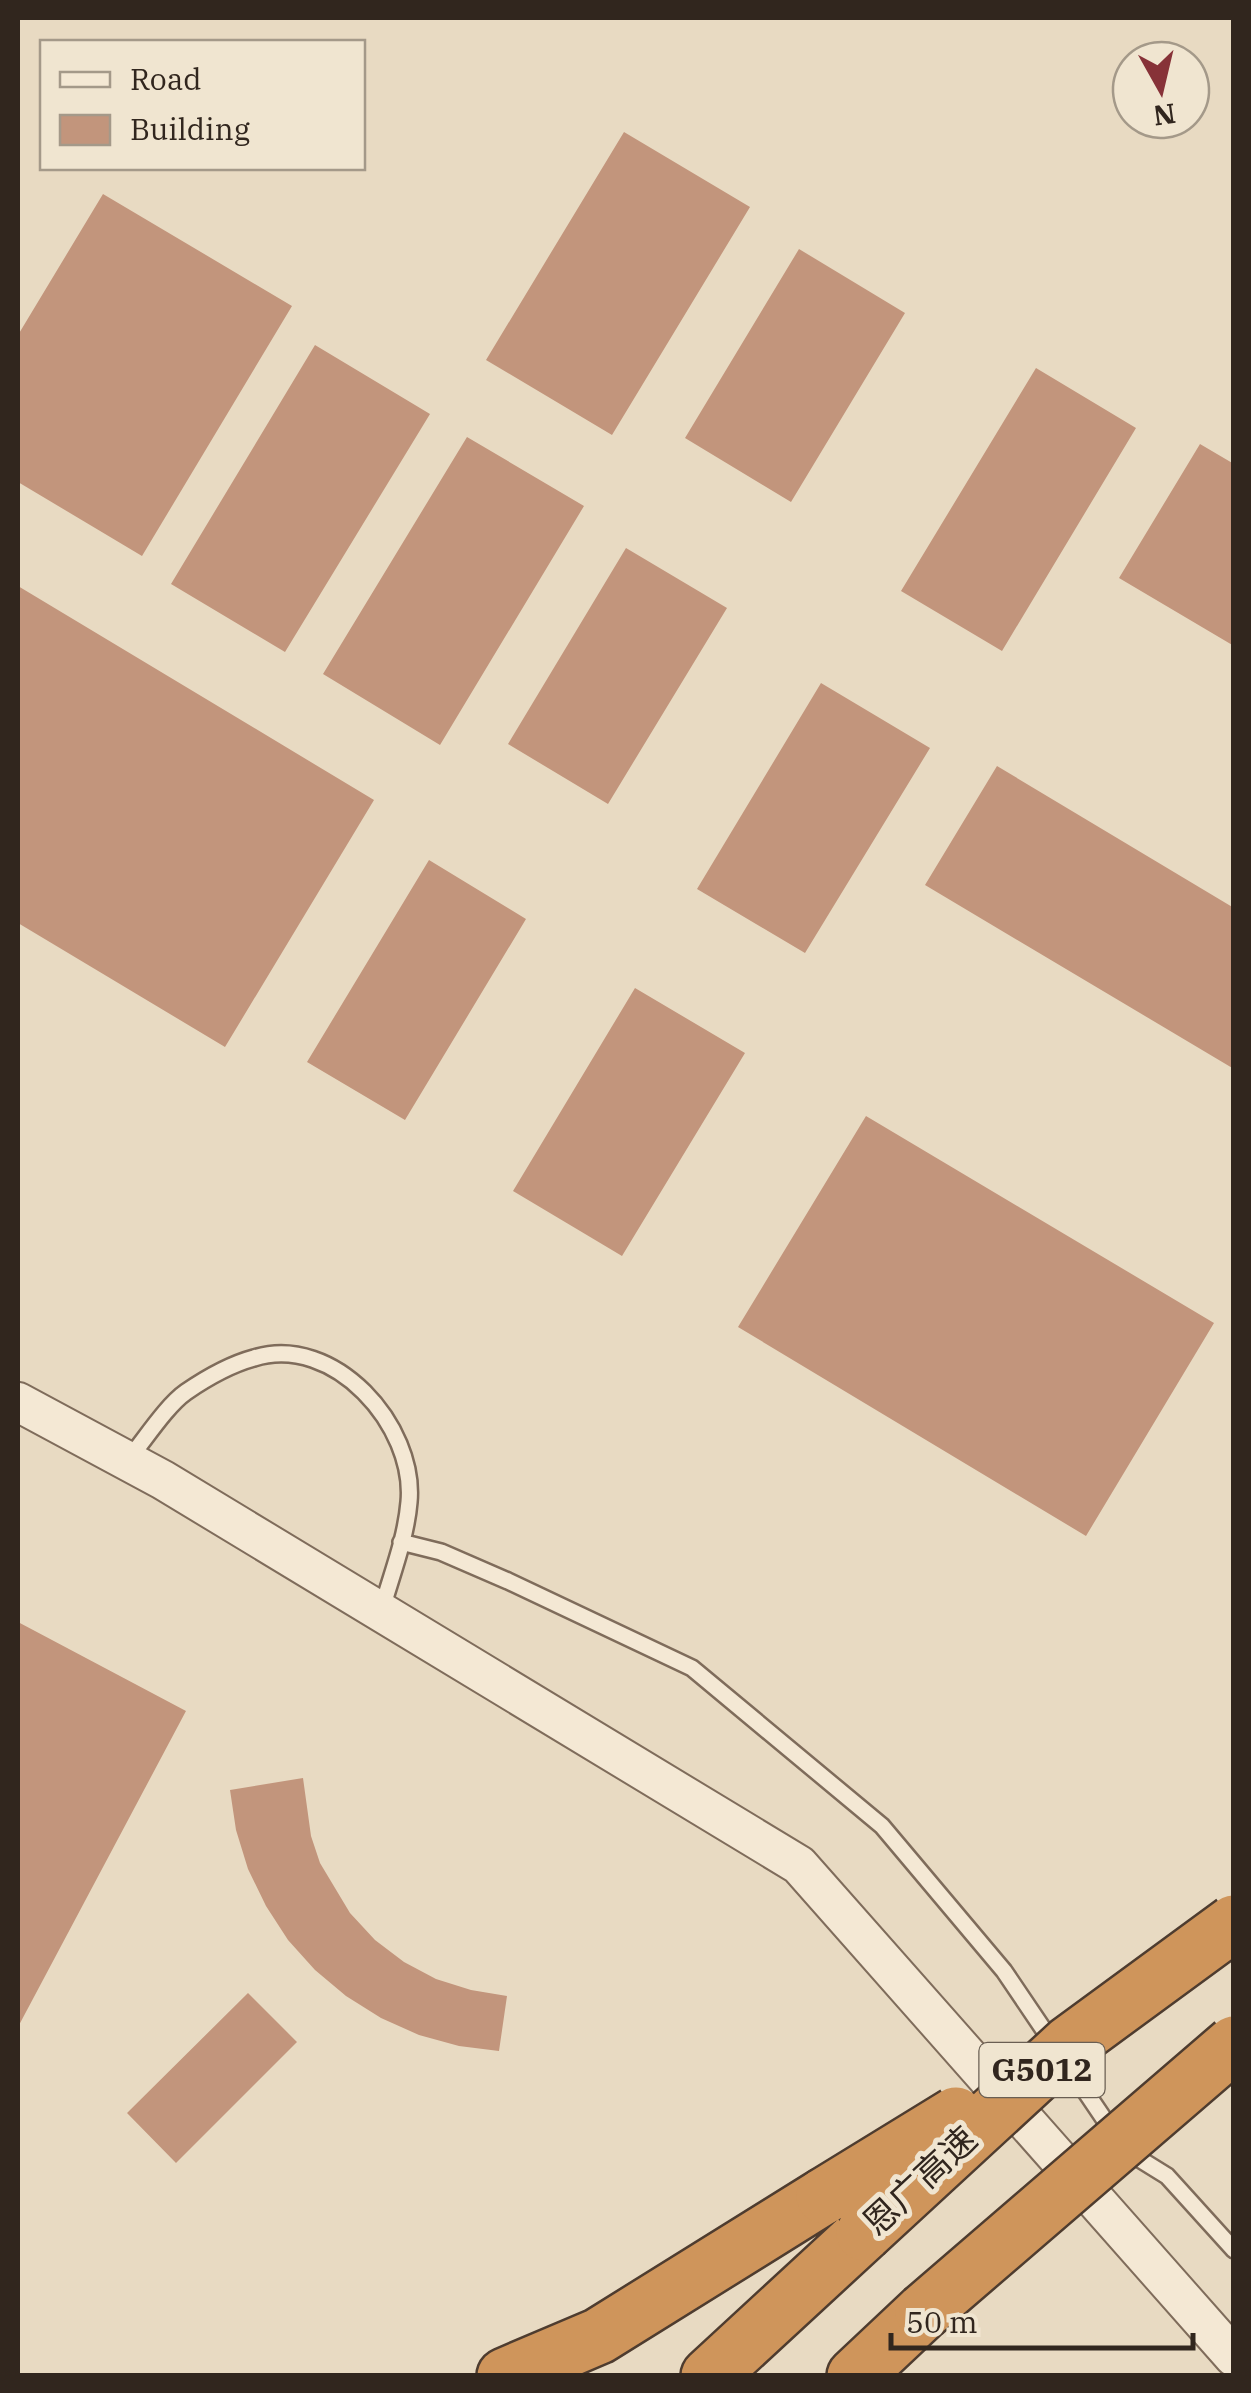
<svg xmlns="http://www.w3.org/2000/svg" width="1251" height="2393" viewBox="0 0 1251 2393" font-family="'IBM Plex Serif','Noto Sans SC',serif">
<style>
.building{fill:#c2957c}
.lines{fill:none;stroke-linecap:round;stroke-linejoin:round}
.service-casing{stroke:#7f6c5b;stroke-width:20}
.tertiary-casing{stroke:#7f6c5b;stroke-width:42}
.motorway-casing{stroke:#4e3c2f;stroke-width:60}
.service{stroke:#f4e8d4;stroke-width:15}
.tertiary{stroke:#f4e8d4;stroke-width:38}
.motorway{stroke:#cf955b;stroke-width:55}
.motorway-bridge-casing{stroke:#4e3c2f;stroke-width:60;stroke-linecap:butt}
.motorway-bridge{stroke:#cf955b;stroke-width:55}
.labels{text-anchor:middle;stroke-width:10;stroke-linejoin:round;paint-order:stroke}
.shield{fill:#f0e5d0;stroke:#6a5f53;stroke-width:2.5}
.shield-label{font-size:32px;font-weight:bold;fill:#31261e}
.street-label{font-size:35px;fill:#31261e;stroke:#f0e5d0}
</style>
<rect width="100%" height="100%" fill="#e8dac2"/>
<path class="building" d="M 624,132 L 750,207 L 612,435 L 486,360 Z
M 103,194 L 292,306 L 142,556 L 18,482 L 18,335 Z
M 799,249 L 905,313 L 791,502 L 685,438 Z
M 315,345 L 430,414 L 285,652 L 171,584 Z
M 1036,368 L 1136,428 L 1002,651 L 901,591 Z
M 467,437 L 584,506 L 440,745 L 323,674 Z
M 1200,444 L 1234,464 L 1234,646 L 1119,578 Z
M 626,548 L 727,608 L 608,804 L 508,744 Z
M 18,586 L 374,800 L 225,1047 L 18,923 Z
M 821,683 L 930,748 L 805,953 L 697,889 Z
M 997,766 L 1234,908 L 1234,1069 L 925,885 Z
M 429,860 L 526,919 L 405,1120 L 307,1062 Z
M 635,988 L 745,1053 L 622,1256 L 513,1191 Z
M 866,1116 L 1214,1323 L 1086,1536 L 738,1327 Z
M 18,1622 L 186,1711 L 18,2027 Z
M 303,1778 L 311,1836 L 320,1863 L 350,1913 L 375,1940 L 404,1962 L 436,1979 L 471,1990 L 507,1996 L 499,2051 L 459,2046 L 419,2035 L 381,2018 L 346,1996 L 315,1970 L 288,1940 L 266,1906 L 248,1869 L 236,1830 L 230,1790 Z
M 248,1993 L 297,2042 L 176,2163 L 127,2113 Z"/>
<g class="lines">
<g class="service-casing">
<path id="service" d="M 127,1461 C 144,1441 166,1406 186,1392 C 205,1379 232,1364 254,1358 C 334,1333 416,1426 409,1502 C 406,1539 391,1576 381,1612
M 401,1542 L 441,1552 L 508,1581 L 692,1668 L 882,1826 L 1004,1971 L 1125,2150 L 1167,2176 L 1234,2250"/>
</g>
<g class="tertiary-casing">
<path id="tertiary" d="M 18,1402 L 163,1480 L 799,1865 L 1234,2357"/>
</g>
<g class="motorway-casing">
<path id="motorway" d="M 505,2376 L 599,2336 L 824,2196
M 709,2376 L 864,2233
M 855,2376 L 923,2312"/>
</g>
<use href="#service" class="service"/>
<use href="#tertiary" class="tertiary"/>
<use href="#motorway" class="motorway"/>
<g class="motorway-bridge-casing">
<path id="motorway-bridge" d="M 824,2196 L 956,2115
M 864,2233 L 1069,2044 L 1234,1923
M 923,2312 L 1234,2044"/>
</g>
<use href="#motorway-bridge" class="motorway-bridge"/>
</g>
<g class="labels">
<rect class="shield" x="979.5" y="2043" width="125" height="54" rx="8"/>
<g class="shield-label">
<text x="1042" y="2081">G5012</text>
</g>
<g class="street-label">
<text transform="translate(920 2181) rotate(-43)" y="12">恩广高速</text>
</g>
</g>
<rect width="1251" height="2393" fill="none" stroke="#31261e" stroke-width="40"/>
<rect x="40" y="40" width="325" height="130" fill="#f0e5d0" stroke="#a49989" stroke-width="2.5"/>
<rect x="60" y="72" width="50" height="15" fill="#f4e8d4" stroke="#a49989" stroke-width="2.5"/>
<text x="130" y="90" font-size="30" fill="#31261e">Road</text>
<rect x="60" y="115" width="50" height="30" fill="#c2957c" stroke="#a49989" stroke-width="2.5"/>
<text x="130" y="140" font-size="30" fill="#31261e">Building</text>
<g transform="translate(1161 90) rotate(172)"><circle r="48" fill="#f0e5d0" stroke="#a49989" stroke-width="2.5"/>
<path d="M0-8L18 38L0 25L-18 38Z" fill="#873238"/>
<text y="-15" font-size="28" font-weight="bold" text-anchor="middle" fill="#31261e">N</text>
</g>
<path d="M891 2333v15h302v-15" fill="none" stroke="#31261e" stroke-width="5"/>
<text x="906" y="2333" font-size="30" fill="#31261e" stroke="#f0e5d0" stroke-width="8" paint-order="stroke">50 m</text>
</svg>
